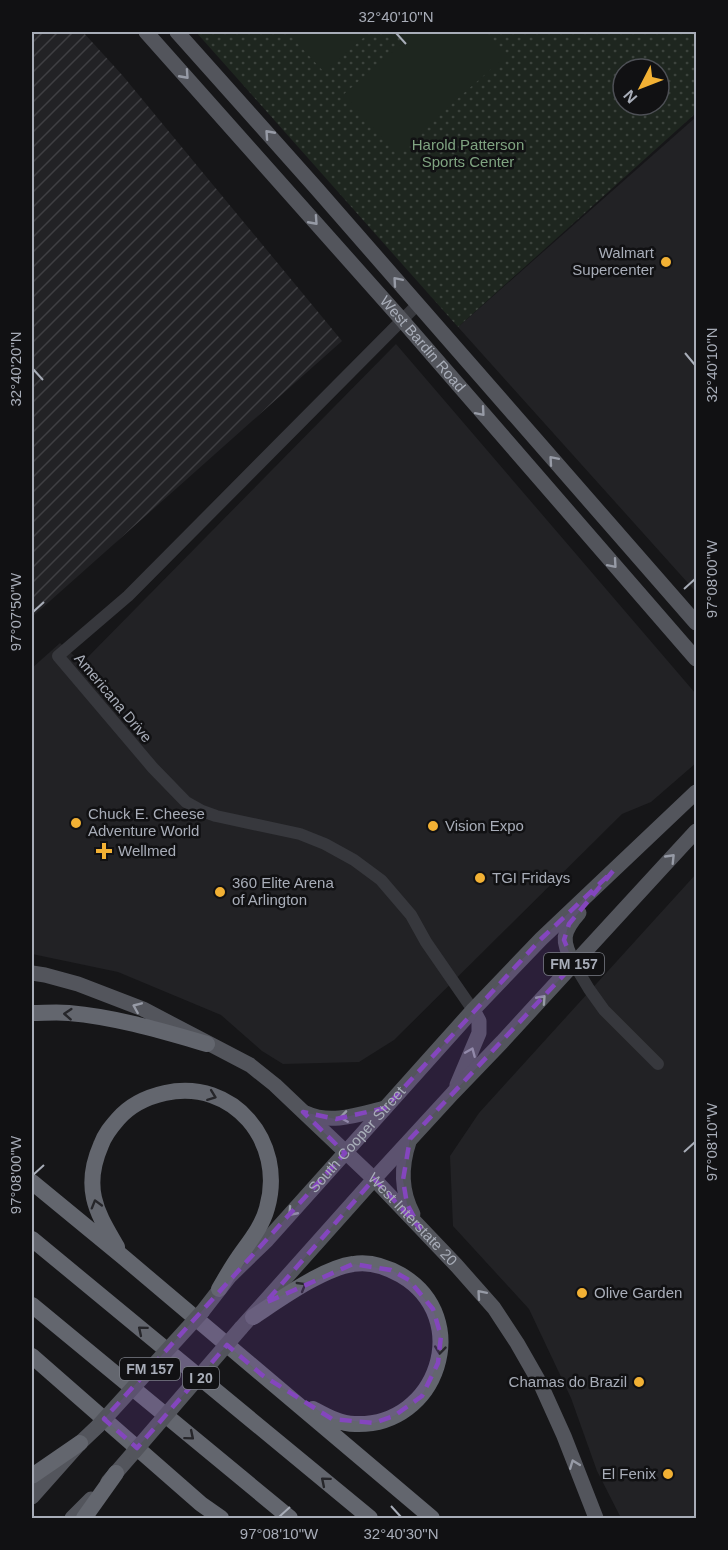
<svg xmlns="http://www.w3.org/2000/svg" width="728" height="1550" viewBox="0 0 728 1550" font-family="Arial,sans-serif">
<style>
.built{fill:#222225}
.industrial{fill:url(#industrial-furrows)}
.grass{fill:url(#grass-dots);fill-rule:evenodd}
.garden{fill:#1e261f}
.lines{fill:none;stroke-linecap:round;stroke-linejoin:round}
.minor{stroke:#37383d;stroke-width:12}
.major{stroke:#53555c;stroke-width:15}
.highway{stroke:#63666e;stroke-width:16}
.major-bridge{stroke:#53555c;stroke-width:15}
.oneway{stroke:#979ba6}
.oneway2{stroke:#26262a}
.marked{fill:#8446be;fill-opacity:0.2;stroke:#8446be;stroke-width:4.5;stroke-dasharray:12 8;stroke-linejoin:round}
.ticks{fill:none;stroke:#a8adb8;stroke-width:2}
.poi-dot{fill:#f2b134;stroke:#111113;stroke-width:2}
.labels{text-anchor:middle;stroke-width:5;stroke-linejoin:round;paint-order:stroke}
.shield{fill:#111113;stroke:#7b7e86;stroke-width:1.5}
.shield-label{font-size:14px;font-weight:bold;fill:#a8adb8}
.park-label{font-size:15px;fill:#7fa381;stroke:#111113}
.poi-label{font-size:15px;fill:#a8adb8;stroke:#111113;text-anchor:start}
.street-label{font-size:15px;fill:#a8adb8;stroke:#111113}
.neatline{fill:none;stroke:#a8adb8;stroke-width:2}
.ticks-label{font-size:15px;text-anchor:middle;fill:#a8adb8}
</style>
<defs>
<pattern id="industrial-furrows" width="10" height="10" patternUnits="userSpaceOnUse" patternTransform="scale(1.5)"><rect width="10" height="10" fill="#222225"/><path d="M-1 1l2-2M0 10L10 0M9 11l2-2" fill="none" stroke="#3f3f43"/></pattern>
<pattern id="grass-dots" width="8" height="8" patternUnits="userSpaceOnUse" patternTransform="scale(1.5)"><rect width="8" height="8" fill="#1e261f"/><path d="M2 2h.1M6 6h.1" fill="none" stroke="#3c433d" stroke-width="1.8" stroke-linecap="round"/></pattern>
</defs>
<rect width="100%" height="100%" fill="#161618"/>
<path class="built" d="M 696,117 L 696,592 L 458,327 Z
M 396,344 L 696,694 L 696,763 L 651,802 L 622,814 L 394,1040 L 359,1062 L 283,1064 L 262,1051 L 221,1015 L 118,972 L 32,954 L 32,668 L 60,643 L 82,663 Z
M 696,874 L 696,1518 L 621,1518 L 597,1471 L 571,1398 L 529,1309 L 453,1226 L 450,1156 L 479,1113 Z"/>
<path class="industrial" d="M 32,32 L 83,32 L 123,76 L 342,341 L 32,617 Z"/>
<path class="grass" d="M 196,32 L 696,32 L 696,113 L 458,327 ZM 623,69 L 659,69 L 659,105 L 623,105 Z"/>
<path class="garden" d="M 287,32 L 370,32 L 324,72 Z
M 415,32 L 486,32 L 507,55 L 396,153 L 344,94 Z"/>
<g class="lines">
<path class="minor" d="M 418,304 L 128,596 L 58,656 L 153,768 L 186,802 L 202,811 L 216,816 L 300,834 L 325,844 L 354,860 L 381,880 L 411,915 L 426,942 L 473,1010
M 574,964 L 589,989 L 604,1010 L 658,1064"/>
<g class="major">
<path id="s1" d="M 146,32 L 402,320 L 696,659"/>
<path d="M 177,32 L 317,189 L 696,623"/>
<path d="M 574,964 C 561,941 562,932 579,913"/>
<path id="s2" d="M 32,973 L 45,975 L 78,984 L 143,1009 L 250,1065 L 275,1085 L 374,1179 L 456,1265 L 494,1308 L 517,1343 L 541,1385 L 564,1436 L 596,1518"/>
<path d="M 457,1085 L 479,1033 L 479,1021 L 473,1010"/>
<path d="M 306,1113 C 331,1125 360,1114 385,1108"/>
<path d="M 409,1142 C 401,1166 401,1192 413,1214"/>
<path id="s3" d="M 202,1312 L 230,1276 L 267,1240 L 473,1010 L 541,939 L 696,792"/>
<path d="M 241,1328 L 374,1179 L 453,1093 L 502,1042 L 661,869 L 696,831"/>
<path d="M 108,1482 L 134,1452"/>
<path d="M 32,1497 L 80,1443 L 98,1426"/>
<path d="M 72,1518 L 91,1499"/>
</g>
<path class="highway" d="M 32,1013 C 44,1013 57,1012 69,1013 C 116,1017 162,1031 207,1044
M 32,1182 L 122,1256 L 432,1518
M 32,1239 L 370,1518
M 117,1247 C 108,1231 98,1216 94,1198 C 90,1180 94,1161 101,1145 C 105,1134 111,1127 118,1119 C 131,1104 147,1097 165,1093 C 233,1078 286,1142 267,1208 C 262,1227 249,1242 238,1258 C 231,1268 225,1279 219,1289
M 32,1305 L 290,1518
M 253,1317 C 279,1300 323,1268 353,1264 C 369,1261 387,1267 401,1275 C 474,1318 438,1427 355,1424 C 340,1424 326,1416 313,1409
M 32,1356 L 201,1504 L 221,1518
M 32,1476 L 80,1443
M 84,1518 L 116,1473"/>
<path class="major-bridge" d="M 98,1426 L 202,1312
M 134,1452 L 241,1328"/>
</g>
<defs><path id="oneway-chevron" d="M-2-3.5L2.5 0L-2 3.5" fill="none" stroke-width="1.6" stroke-linecap="round" stroke-linejoin="round" transform="scale(1.5)"/></defs>
<g class="oneway">
<use href="#oneway-chevron" transform="translate(185 75) rotate(48)"/>
<use href="#oneway-chevron" transform="translate(269 134) rotate(-132)"/>
<use href="#oneway-chevron" transform="translate(314 221) rotate(48)"/>
<use href="#oneway-chevron" transform="translate(397 281) rotate(-131)"/>
<use href="#oneway-chevron" transform="translate(481 412) rotate(49)"/>
<use href="#oneway-chevron" transform="translate(553 460) rotate(-131)"/>
<use href="#oneway-chevron" transform="translate(613 564) rotate(49)"/>
<use href="#oneway-chevron" transform="translate(671 858) rotate(-46)"/>
<use href="#oneway-chevron" transform="translate(542 999) rotate(-48)"/>
<use href="#oneway-chevron" transform="translate(137 1007) rotate(-157)"/>
<use href="#oneway-chevron" transform="translate(471 1052) rotate(-67)"/>
<use href="#oneway-chevron" transform="translate(344 1117) rotate(171)"/>
<use href="#oneway-chevron" transform="translate(292 1212) rotate(132)"/>
<use href="#oneway-chevron" transform="translate(481 1294) rotate(-131)"/>
<use href="#oneway-chevron" transform="translate(574 1464) rotate(-111)"/>
</g>
<g class="oneway2">
<use href="#oneway-chevron" transform="translate(68 1014) rotate(-176)"/>
<use href="#oneway-chevron" transform="translate(212 1096) rotate(21)"/>
<use href="#oneway-chevron" transform="translate(96 1204) rotate(-106)"/>
<use href="#oneway-chevron" transform="translate(302 1286) rotate(-30)"/>
<use href="#oneway-chevron" transform="translate(142 1330) rotate(-140)"/>
<use href="#oneway-chevron" transform="translate(440 1350) rotate(96)"/>
<use href="#oneway-chevron" transform="translate(190 1436) rotate(40)"/>
<use href="#oneway-chevron" transform="translate(325 1481) rotate(-140)"/>
</g>
<path class="marked" d="M 613,871 L 569,924 L 564,940 L 574,964 L 410,1139 L 403,1180 L 407,1204 L 420,1228 L 374,1179 L 265,1303 L 353,1264 L 391,1270 L 409,1280 L 433,1309 L 441,1336 L 438,1363 L 422,1396 L 394,1416 L 374,1423 L 332,1419 L 262,1375 L 227,1345 L 137,1448 L 104,1419 L 345,1153 L 303,1112 L 336,1119 L 385,1108 L 541,939 Z"/>
<path class="ticks" d="M 396,33 L 406,44M 685,353 L 695,365M 33,369 L 43,380M 684,589 L 695,579M 33,612 L 44,602M 684,1152 L 695,1142M 33,1175 L 44,1165M 391,1506 L 401,1517M 279,1517 L 290,1507"/>
<g class="poi-dot">
<circle cx="666" cy="262" r="6"/>
<circle cx="76" cy="823" r="6"/>
<circle cx="433" cy="826" r="6"/>
<path d="M101 842h6v6h6v6h-6v6h-6v-6h-6v-6h6z"/>
<circle cx="480" cy="878" r="6"/>
<circle cx="220" cy="892" r="6"/>
<circle cx="582" cy="1293" r="6"/>
<circle cx="639" cy="1382" r="6"/>
<circle cx="668" cy="1474" r="6"/>
</g>
<g class="labels">
<g class="shield">
<rect x="544" y="953" width="60" height="22" rx="4.5"/>
<rect x="120" y="1358" width="60" height="22" rx="4.5"/>
<rect x="183" y="1367" width="36" height="22" rx="4.5"/>
</g>
<g class="shield-label">
<text x="574" y="969">FM 157</text>
<text x="150" y="1374">FM 157</text>
<text x="201" y="1383">I 20</text>
</g>
<g class="park-label">
<text x="468" y="150">Harold Patterson<tspan x="468" dy="17">Sports Center</tspan></text>
</g>
<g class="poi-label">
<text x="654" y="258" text-anchor="end">Walmart<tspan x="654" dy="17">Supercenter</tspan></text>
<text x="88" y="819">Chuck E. Cheese<tspan x="88" dy="17">Adventure World</tspan></text>
<text x="445" y="831">Vision Expo</text>
<text x="118" y="856">Wellmed</text>
<text x="492" y="883">TGI Fridays</text>
<text x="232" y="888">360 Elite Arena<tspan x="232" dy="17">of Arlington</tspan></text>
<text x="594" y="1298">Olive Garden</text>
<text x="627" y="1387" text-anchor="end">Chamas do Brazil</text>
<text x="656" y="1479" text-anchor="end">El Fenix</text>
</g>
<g class="street-label">
<text dy="5" stroke="none"><textPath href="#s1" startOffset="417">West Bardin Road</textPath></text>
<text transform="translate(113 698) rotate(50)" y="5">Americana Drive</text>
<text dy="5" stroke="none"><textPath href="#s3" startOffset="232">South Cooper Street</textPath></text>
<text dy="5" stroke="none"><textPath href="#s2" startOffset="462">West Interstate 20</textPath></text>
</g>
</g>
<rect width="728" height="1550" fill="none" stroke="#111113" stroke-width="66"/>
<g transform="translate(641 87) rotate(228)"><circle r="28" fill="#111113" stroke="#4d4f55" stroke-width="1.5"/>
<path d="M0-4.5L10 22L0 15L-10 22Z" fill="#f2b134"/>
<text y="-9" font-size="16" font-weight="bold" text-anchor="middle" fill="#a8adb8">N</text>
</g>
<rect x="33" y="33" width="662" height="1484" class="neatline"/>
<g class="ticks-label">
<text x="396" y="22">32°40'10"N</text>
<text transform="translate(712 365) rotate(-90)" y="5">32°40'10"N</text>
<text transform="translate(16 369) rotate(-90)" y="5">32°40'20"N</text>
<text transform="translate(712 579) rotate(-90)" y="5">97°08'00"W</text>
<text transform="translate(16 612) rotate(-90)" y="5">97°07'50"W</text>
<text transform="translate(712 1142) rotate(-90)" y="5">97°08'10"W</text>
<text transform="translate(16 1175) rotate(-90)" y="5">97°08'00"W</text>
<text x="279" y="1539">97°08'10"W</text>
<text x="401" y="1539">32°40'30"N</text>
</g>
</svg>
